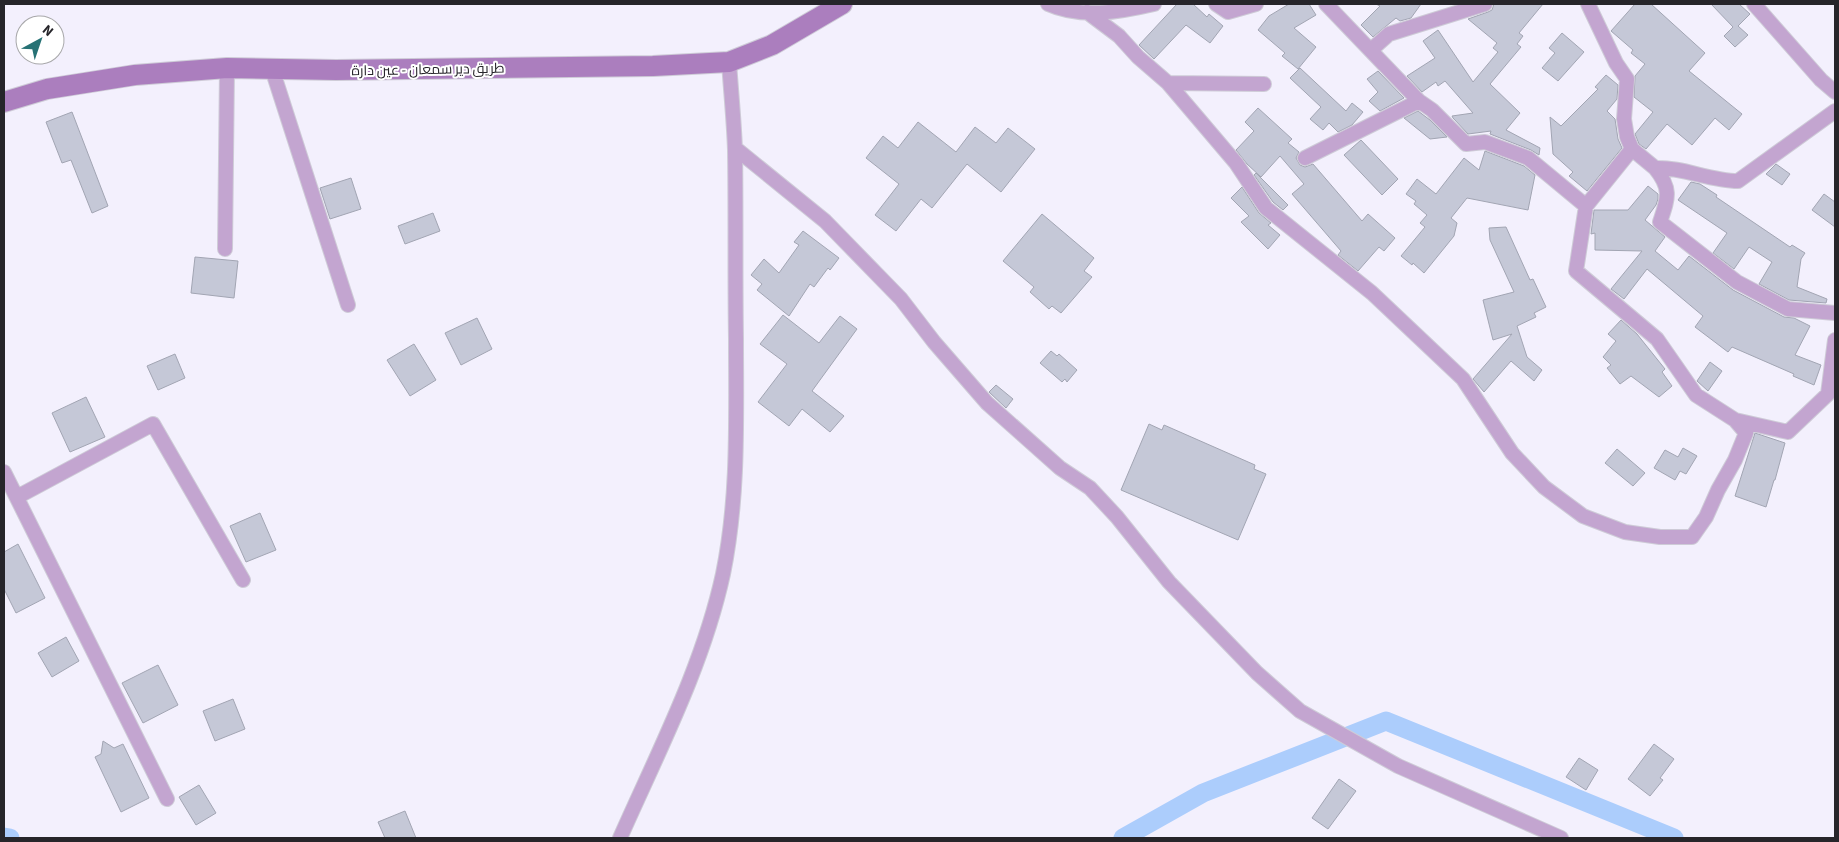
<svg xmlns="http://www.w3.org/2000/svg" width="1839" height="842" viewBox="0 0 1839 842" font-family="'Source Sans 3',Cairo,sans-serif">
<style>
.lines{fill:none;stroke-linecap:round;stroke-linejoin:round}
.canal{stroke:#accdfc;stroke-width:19}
.building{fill:#c5c8d7;stroke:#a2a5b3}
.street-casing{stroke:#cecbd7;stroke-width:16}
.secondary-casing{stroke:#cecbd7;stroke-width:22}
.street{stroke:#c3a5d0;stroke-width:14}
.secondary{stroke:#ab7ebe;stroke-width:20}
.labels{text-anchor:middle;stroke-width:4;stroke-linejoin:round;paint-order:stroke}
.street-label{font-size:14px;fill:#26252a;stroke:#fff}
</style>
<rect width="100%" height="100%" fill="#f3f0fd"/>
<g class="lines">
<path class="canal" d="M 4,837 L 10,838
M 1123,838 L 1203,793 L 1386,721 L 1674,838"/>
</g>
<path class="building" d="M 1177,4 L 1193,4 L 1207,17 L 1209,14 L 1223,26 L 1210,43 L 1186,25 L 1154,59 L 1139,45 Z
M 1289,4 L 1309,4 L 1316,15 L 1294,28 L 1316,47 L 1298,69 L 1282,56 L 1285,53 L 1258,30 L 1269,16 Z
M 1376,4 L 1421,4 L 1411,18 L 1400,21 L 1396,18 L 1373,37 L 1361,25 L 1380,6 Z
M 1494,4 L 1543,4 L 1519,33 L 1523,36 L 1517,44 L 1521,47 L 1490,84 L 1520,113 L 1506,130 L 1540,148 L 1539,155 L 1531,150 L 1490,134 L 1491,131 L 1468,134 L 1453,118 L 1452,116 L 1473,113 L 1445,81 L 1438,86 L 1436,82 L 1422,92 L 1407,76 L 1435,58 L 1423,41 L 1438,30 L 1473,82 L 1498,52 L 1493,48 L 1497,43 L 1468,19 L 1488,12 L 1492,10 Z
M 1635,4 L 1651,4 L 1705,53 L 1689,71 L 1742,114 L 1729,130 L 1715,118 L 1692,145 L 1667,124 L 1646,149 L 1639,144 L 1635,134 L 1653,112 L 1634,97 L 1635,76 L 1645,64 L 1631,53 L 1633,50 L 1611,31 Z
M 1711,4 L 1739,4 L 1750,14 L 1738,26 L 1748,35 L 1735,47 L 1724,36 L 1733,27 Z
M 1562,33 L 1584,52 L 1558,81 L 1542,68 L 1555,53 L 1549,48 Z
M 1300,68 L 1346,111 L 1352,103 L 1363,112 L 1352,125 L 1338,132 L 1329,123 L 1323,130 L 1310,119 L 1321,107 L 1290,78 Z
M 1378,71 L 1404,98 L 1380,111 L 1369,101 L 1378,92 L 1367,79 Z
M 1606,75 L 1618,85 L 1617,99 L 1607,111 L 1615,119 L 1618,139 L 1622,148 L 1587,191 L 1569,176 L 1573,172 L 1553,154 L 1550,117 L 1561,126 L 1598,89 L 1595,87 Z
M 1258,108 L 1292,139 L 1288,143 L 1299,152 L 1296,158 L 1300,165 L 1305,167 L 1313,164 L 1362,221 L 1368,214 L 1395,238 L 1384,251 L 1379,247 L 1358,271 L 1338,255 L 1341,251 L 1292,194 L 1304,184 L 1280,156 L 1261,177 L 1247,164 L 1236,150 L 1254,131 L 1245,122 Z
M 1418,111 L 1430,120 L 1447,137 L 1430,139 L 1404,118 Z
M 72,112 L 108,206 L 92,213 L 71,160 L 62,163 L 46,122 Z
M 918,122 L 956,152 L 975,127 L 996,143 L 1008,128 L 1035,149 L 1001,192 L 967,164 L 932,208 L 921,199 L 896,231 L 875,215 L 899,184 L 866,158 L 883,136 L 898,148 Z
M 1361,140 L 1398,179 L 1382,195 L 1344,155 Z
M 1485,151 L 1524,166 L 1535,175 L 1528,210 L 1467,198 L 1451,218 L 1457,223 L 1454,236 L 1424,273 L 1413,263 L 1412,265 L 1401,256 L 1425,227 L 1420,223 L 1427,215 L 1414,204 L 1416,201 L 1406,194 L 1417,179 L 1436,194 L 1464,158 L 1479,170 Z
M 1776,164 L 1790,174 L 1782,185 L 1766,174 Z
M 1256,173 L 1288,205 L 1283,210 L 1273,202 L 1254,175 Z
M 351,178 L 361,209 L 330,219 L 320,188 Z
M 1691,182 L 1700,184 L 1717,195 L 1716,197 L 1790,247 L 1792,245 L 1805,253 L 1801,259 L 1797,287 L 1827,299 L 1826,303 L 1789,300 L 1759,284 L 1772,262 L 1749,247 L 1734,269 L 1713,253 L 1727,233 L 1678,200 Z
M 1648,186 L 1658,194 L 1658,199 L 1656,205 L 1645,220 L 1665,237 L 1655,251 L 1678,270 L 1689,256 L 1733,290 L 1784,317 L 1794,318 L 1810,326 L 1795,355 L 1821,365 L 1814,385 L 1793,376 L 1794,374 L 1732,347 L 1728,352 L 1695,327 L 1703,316 L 1647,269 L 1624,299 L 1611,289 L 1642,251 L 1595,250 L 1595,233 L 1591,234 L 1594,210 L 1628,210 Z
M 1242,187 L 1259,213 L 1271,223 L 1268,225 L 1280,235 L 1268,249 L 1241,222 L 1249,216 L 1231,198 Z
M 1824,194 L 1835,202 L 1835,227 L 1812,210 Z
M 433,213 L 440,231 L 405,244 L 398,226 Z
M 1042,214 L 1094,258 L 1084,271 L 1092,277 L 1061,313 L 1052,306 L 1049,309 L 1030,292 L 1034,287 L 1003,261 Z
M 1506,227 L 1530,280 L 1533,279 L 1546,307 L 1534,313 L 1536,317 L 1517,326 L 1527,357 L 1542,370 L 1534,381 L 1511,361 L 1484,392 L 1473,379 L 1512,334 L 1493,340 L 1483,300 L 1514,292 L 1490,240 L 1489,228 Z
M 803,231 L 839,258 L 830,270 L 828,268 L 814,287 L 810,284 L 789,316 L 757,290 L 762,284 L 751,275 L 764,259 L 779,273 L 799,245 L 794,242 Z
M 195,257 L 238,261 L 234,298 L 191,293 Z
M 783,315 L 819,343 L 840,316 L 857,329 L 812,391 L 844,416 L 830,432 L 802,409 L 789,426 L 758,402 L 787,364 L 760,344 Z
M 477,318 L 492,349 L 461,365 L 445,333 Z
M 1621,320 L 1637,334 L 1665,369 L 1662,372 L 1672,386 L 1659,397 L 1631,376 L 1620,384 L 1607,368 L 1611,365 L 1603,357 L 1616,341 L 1608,334 Z
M 414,344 L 436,380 L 410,396 L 387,360 Z
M 1051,351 L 1057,356 L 1059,354 L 1077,370 L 1067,382 L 1065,379 L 1062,382 L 1040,363 Z
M 175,354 L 185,378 L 158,390 L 147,366 Z
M 1710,362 L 1722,371 L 1708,391 L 1697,381 Z
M 996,385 L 1013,399 L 1006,408 L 989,392 Z
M 86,397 L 105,437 L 70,452 L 52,413 Z
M 1149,424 L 1162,430 L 1164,425 L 1255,465 L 1254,469 L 1266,474 L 1238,540 L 1121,490 Z
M 1755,433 L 1785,443 L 1775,480 L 1774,480 L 1766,507 L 1735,496 Z
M 1683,448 L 1697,456 L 1686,474 L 1680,471 L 1675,480 L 1654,468 L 1665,450 L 1678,457 Z
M 1617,449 L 1645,473 L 1633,486 L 1605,463 Z
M 260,513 L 276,550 L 246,562 L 230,526 Z
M 18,544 L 45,598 L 16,613 L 4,589 L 4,552 Z
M 66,637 L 79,661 L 52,677 L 38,653 Z
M 158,665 L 178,705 L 143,723 L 122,683 Z
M 233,699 L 245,729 L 215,741 L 203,711 Z
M 103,741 L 114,748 L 123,744 L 149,798 L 121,812 L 95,757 L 101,754 Z
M 1654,744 L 1674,759 L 1660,778 L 1663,780 L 1650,796 L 1628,779 Z
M 1579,758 L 1598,770 L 1586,790 L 1566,777 Z
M 1339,779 L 1356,791 L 1328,829 L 1312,818 Z
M 199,785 L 216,813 L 196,825 L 179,797 Z
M 405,811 L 416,838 L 385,838 L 378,822 Z"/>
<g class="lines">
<g class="street-casing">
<path id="street" d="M 1048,4 C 1081,19 1120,12 1154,4
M 1216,4 L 1228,12 L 1256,4
M 1326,4 L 1419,101 L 1432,110 L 1466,144 L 1485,142 L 1528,158 L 1586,206
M 1588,4 L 1616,63 L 1627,79 L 1624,119 L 1627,137 L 1632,149 L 1655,168
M 1754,4 L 1821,80 L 1835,92
M 1087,12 L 1119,36 L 1138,57 L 1168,83 L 1236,163 L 1266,208 L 1372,293 L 1463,379 L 1512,453 L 1544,487 L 1583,516 L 1625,532 L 1660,537 L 1692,537 L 1706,517 L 1718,490 L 1735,460 L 1746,433 L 1735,420
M 1371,50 L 1389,34 L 1485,4
M 272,69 L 348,305
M 1168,83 L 1264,84
M 1835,111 L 1738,181 C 1710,181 1683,167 1655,168 C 1672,189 1668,198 1660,222 L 1737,282 L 1788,309 L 1835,313
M 735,148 L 825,221 L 901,299 L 934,342 L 987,403 L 1060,468 L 1090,488 L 1117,517 L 1169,582 L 1257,673 L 1300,711 L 1398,766 L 1561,838
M 1632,149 L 1586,206 L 1576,271 L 1657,339 L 1696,395 L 1735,420 L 1788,432 L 1828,394 L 1835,340
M 1305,158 L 1419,101
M 225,249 L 227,68
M 4,472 L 167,799
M 17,497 L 153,424 L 243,580
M 620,838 C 658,752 703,666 723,574 C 739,496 736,417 736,339 C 735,276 736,213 735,150 C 734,121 731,92 729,62"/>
</g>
<g class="secondary-casing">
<path id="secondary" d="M 4,102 L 47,89 L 135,75 L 227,68 L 336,70 L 653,66 L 729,62 L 772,45 L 842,4"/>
</g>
<use href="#street" class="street"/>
<use href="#secondary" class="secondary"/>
</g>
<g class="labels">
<g class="street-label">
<text transform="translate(428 69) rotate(-1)" y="5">طريق دير سمعان - عين دارة</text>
</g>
</g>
<rect width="1839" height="842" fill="none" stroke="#26252a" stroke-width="10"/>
<g transform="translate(40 40) rotate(40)"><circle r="24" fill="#ffffff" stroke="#a8a8aa"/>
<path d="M0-4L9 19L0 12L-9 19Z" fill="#277275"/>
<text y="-8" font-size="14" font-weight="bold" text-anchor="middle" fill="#26252a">N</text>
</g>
</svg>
